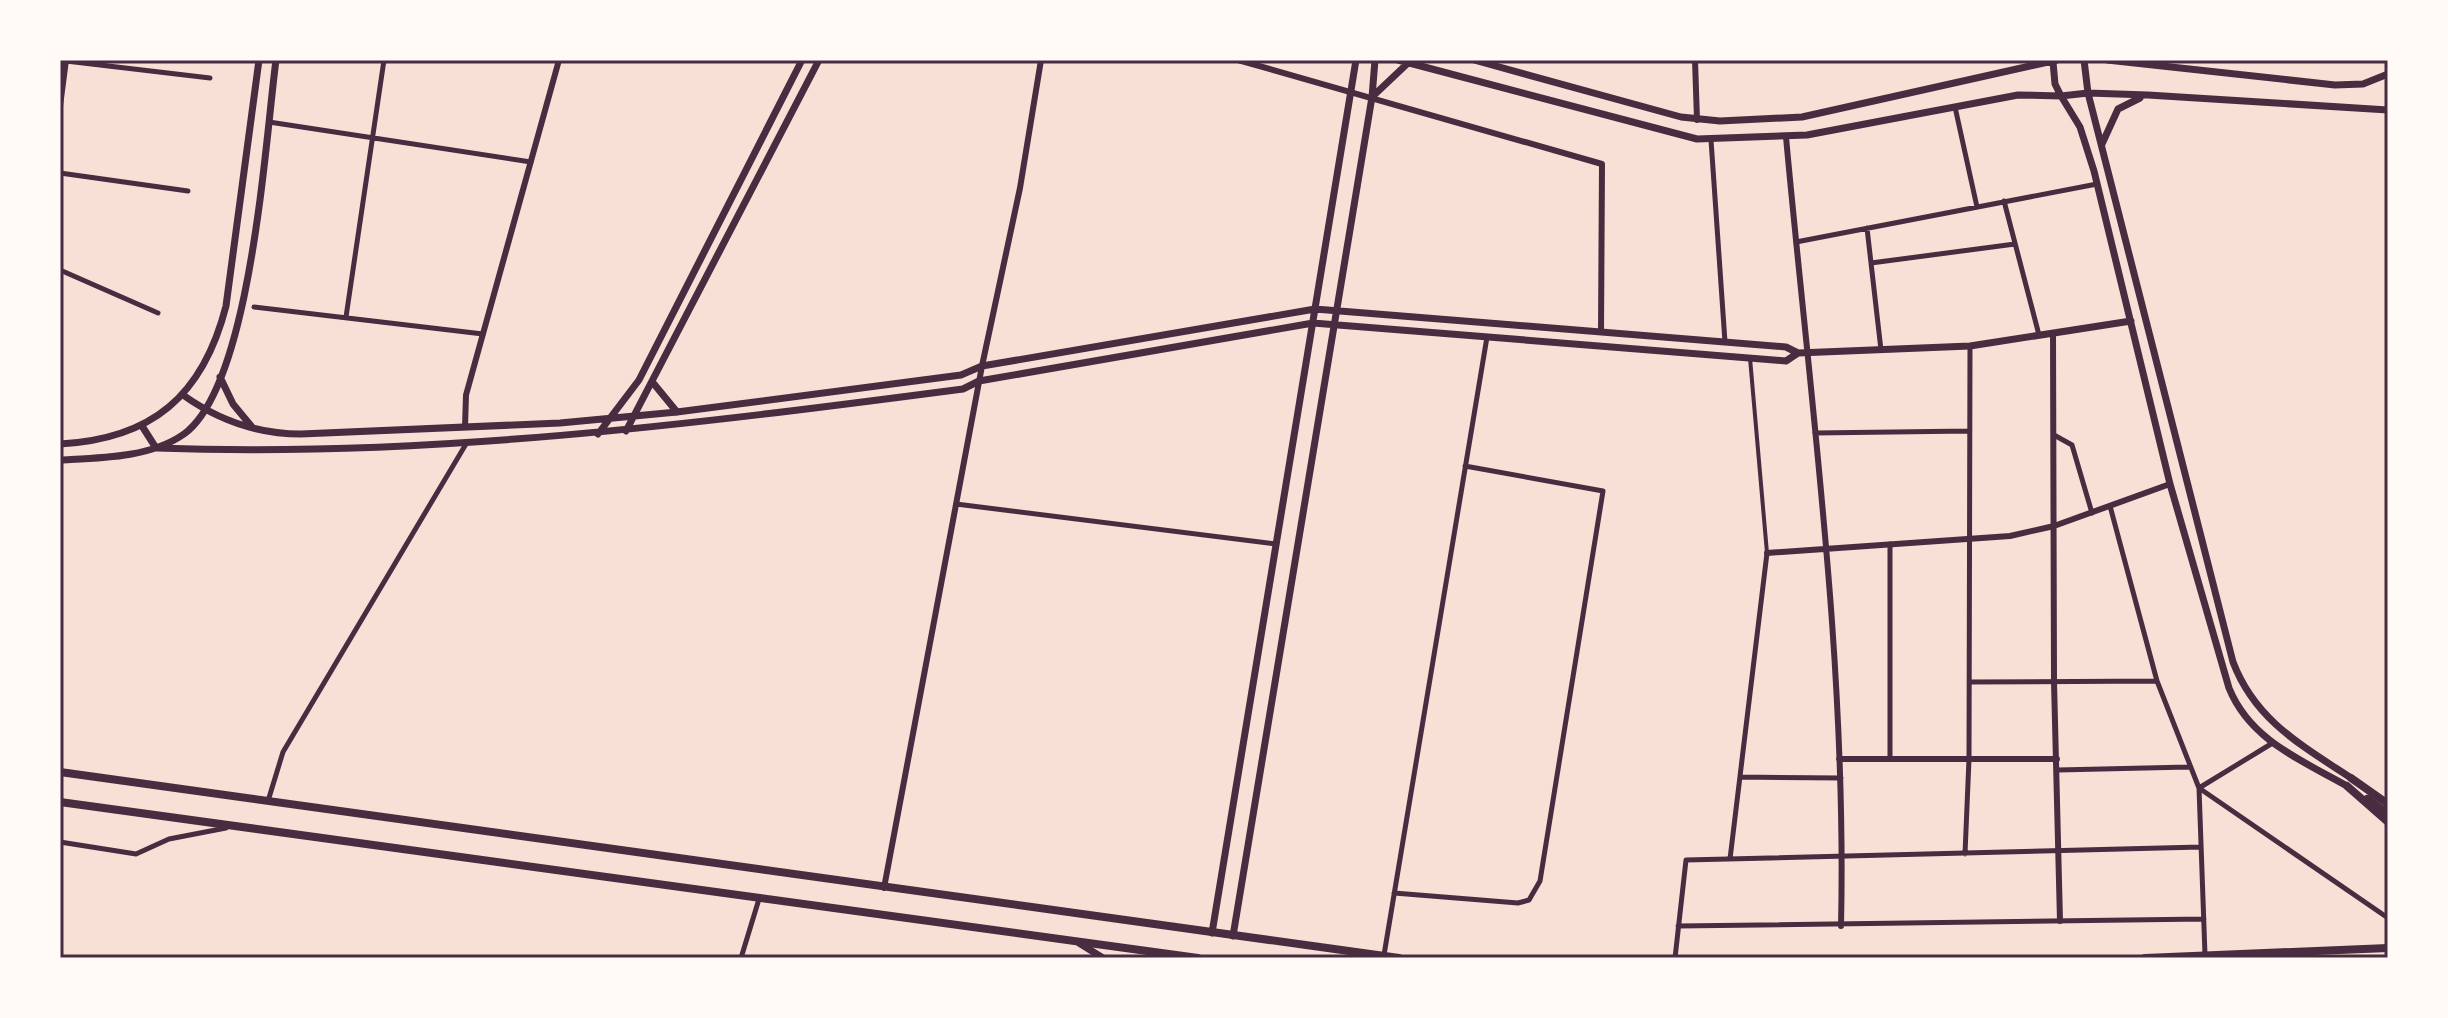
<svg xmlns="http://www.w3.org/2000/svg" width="2448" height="1018" viewBox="0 0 2448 1018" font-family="Raleway,sans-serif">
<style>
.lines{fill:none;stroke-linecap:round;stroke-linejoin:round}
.pedestrian{stroke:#4a2c40;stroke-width:4}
.minor{stroke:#4a2c40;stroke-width:5}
.tertiary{stroke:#4a2c40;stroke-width:6}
.secondary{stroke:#4a2c40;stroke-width:7}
.trunk{stroke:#4a2c40;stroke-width:8}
.neatline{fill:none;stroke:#4a2c40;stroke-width:3}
</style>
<rect width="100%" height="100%" fill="#f7e1d7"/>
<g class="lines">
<path class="pedestrian" d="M 1750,358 L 1767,553"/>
<path class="minor" d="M 66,61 L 210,78
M 1955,107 L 1977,207
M 269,122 L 531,162
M 1711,140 L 1725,342
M 60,173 L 188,191
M 2004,201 L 2039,335
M 1867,228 L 1881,350
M 1796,242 L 2097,184
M 1871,263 L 2015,244
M 60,270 L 158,313
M 254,307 L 483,334
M 346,317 L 384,60
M 1815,433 L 1970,431
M 2054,435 L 2072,445 L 2092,513
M 956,504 L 1276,544
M 2110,506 L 2157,681 L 2199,788 L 2388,918
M 1890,544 L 1890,759
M 1970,682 L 2157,681
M 2058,770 L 2189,767
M 1740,777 L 1841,778
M 268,801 L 283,752 L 466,444
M 60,842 L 136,854 L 169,839 L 226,828
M 1965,854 L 1969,759 L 1970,346
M 1730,859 L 1767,553
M 1394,893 L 1518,903 L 1529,900 L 1540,881 L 1603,491 L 1465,466
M 1678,926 L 2204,919
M 1384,955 L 1487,337
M 2205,955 L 2199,788 L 2271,744
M 741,958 L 759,899
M 1675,958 L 1686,860 L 2201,847"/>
<path class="tertiary" d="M 1238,60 L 1602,164 L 1601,332
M 1695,60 L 1697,120
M 60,106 L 66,60
M 1786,137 C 1810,399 1847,663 1841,926
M 2053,333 L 2054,682 L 2060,921
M 465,427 L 466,395 L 559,60
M 1767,553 L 2010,536 L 2054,526 L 2170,484
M 1839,759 L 2057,759
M 884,888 L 982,366 L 1020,188 L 1041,60"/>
<path class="secondary" d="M 1398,60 L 1697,139 L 1807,135 L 2018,95 L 2061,96 L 2080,127 L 2094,171 L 2170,484 L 2229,688 C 2250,740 2301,760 2347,786
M 1474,60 L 1681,117 L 1720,121 L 1802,117 L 2057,60
M 2084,60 L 2088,93 L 2233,662 C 2255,720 2301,745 2351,778
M 2107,60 L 2335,85 L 2363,84 L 2388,74
M 2053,62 L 2055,84 L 2061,96 L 2088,93 L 2148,95 L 2388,110
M 1372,97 L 1408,63
M 2102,144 L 2118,109 L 2140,98
M 220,377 L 233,404 L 252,427
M 654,384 L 677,412
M 183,395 C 218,420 257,434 301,434 L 560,423 L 677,412 L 961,375 L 982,366 L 1315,309 L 1786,347 L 1798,353 L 1970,346 L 2131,321
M 142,426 L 156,448 C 427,458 695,424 963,389 L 979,381 L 1313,323 L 1786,361 L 1798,353
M 626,431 L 819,60
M 598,434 L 639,380 L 802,60
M 60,444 C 152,439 203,396 226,306 L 259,60
M 60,460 C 100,458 150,458 184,434 C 251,385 265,143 276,60
M 1212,933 L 1356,60
M 1233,936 L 1372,97 L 1375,60
M 1079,943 L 1103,958"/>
<path class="trunk" d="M 60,772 L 1399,958
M 2351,778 L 2388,804
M 2347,786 L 2388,822
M 2367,799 L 2388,814
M 60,802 L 1198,958
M 2145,958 L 2388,948"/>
</g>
<rect width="2448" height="1018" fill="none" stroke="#fffaf5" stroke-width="124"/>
<rect x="62" y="62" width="2324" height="894" class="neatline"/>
</svg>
